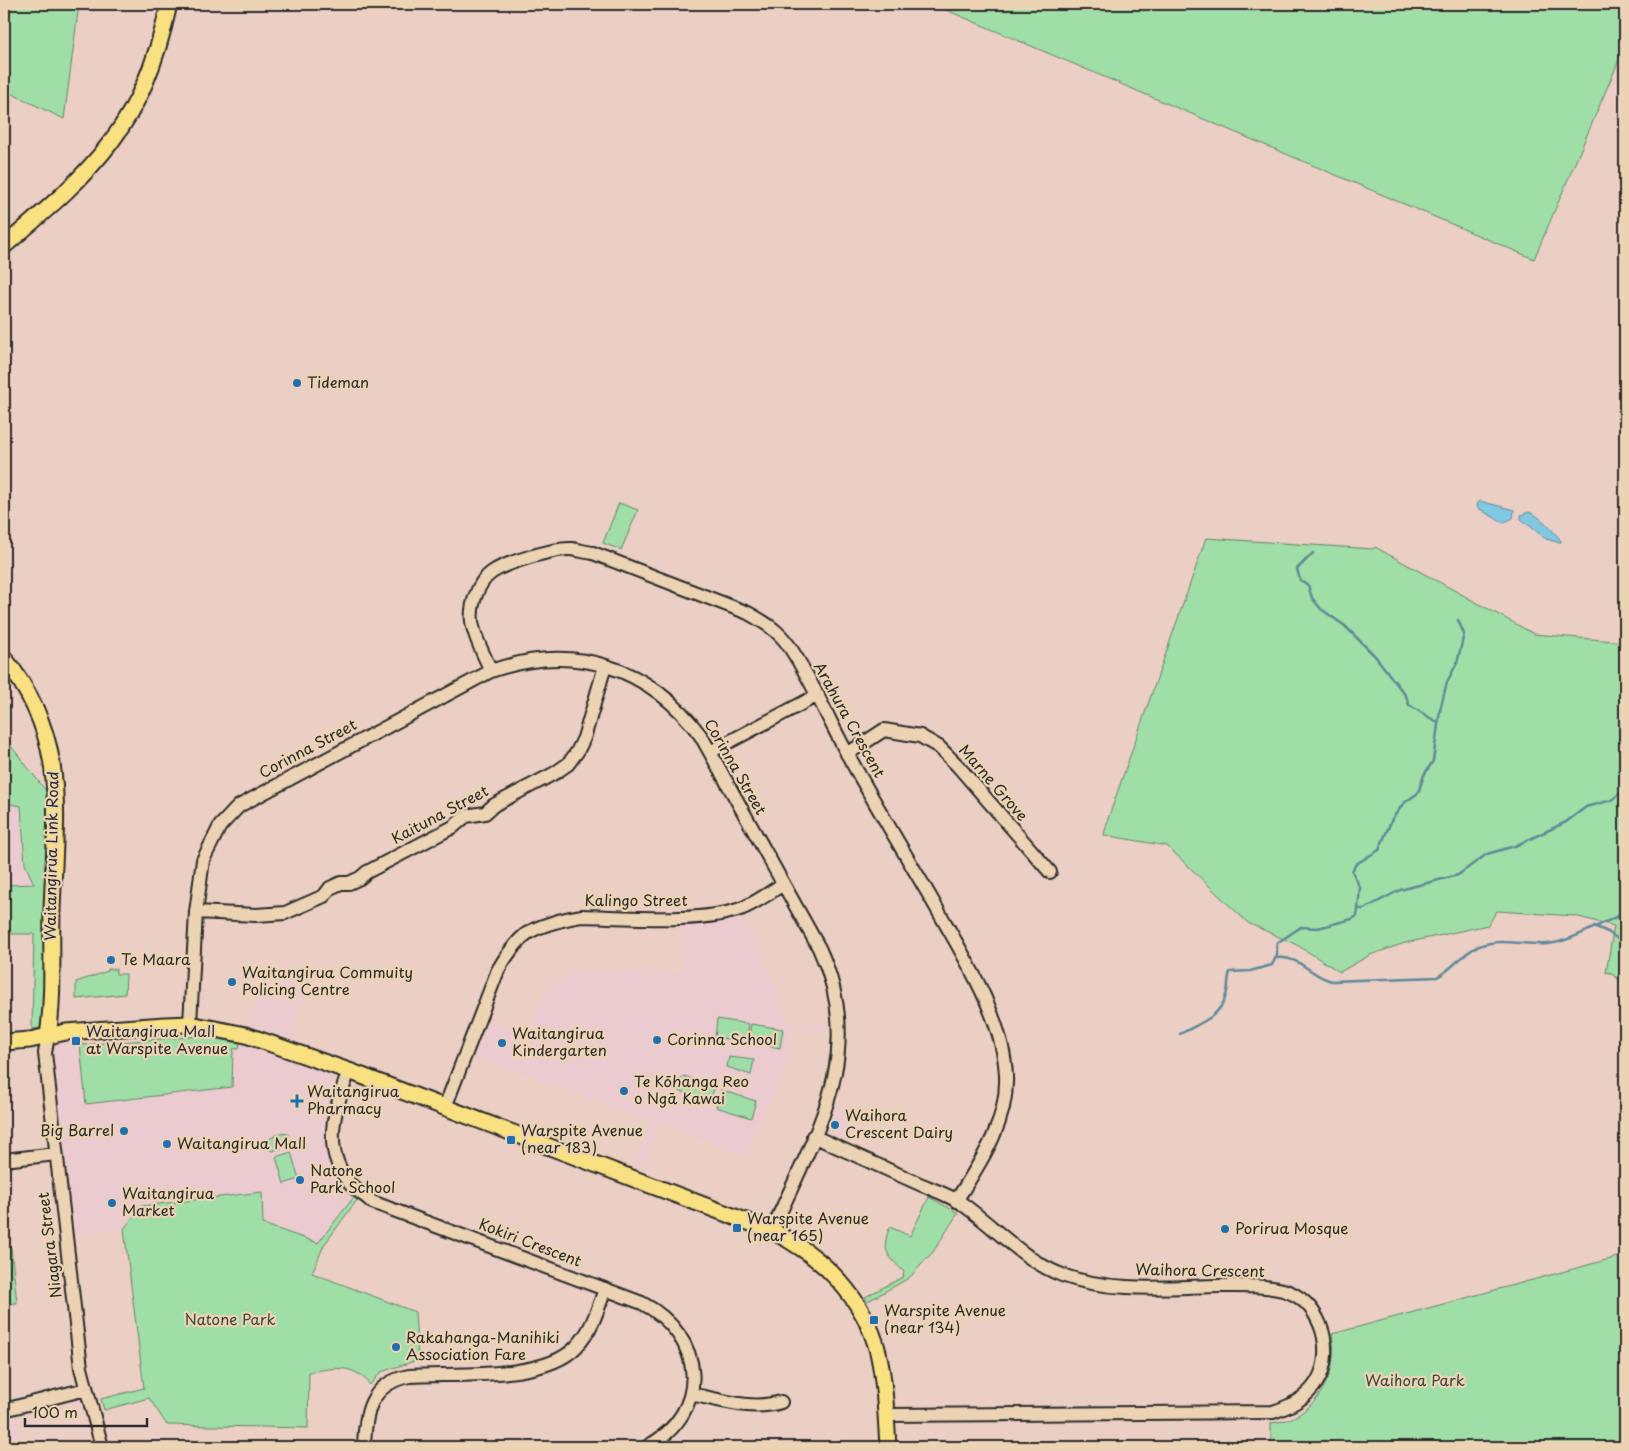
<svg xmlns="http://www.w3.org/2000/svg" width="1629" height="1451" viewBox="0 0 1629 1451" font-family="'Playpen Sans',sans-serif">
<style>
.built{fill:#ebcbd0}
.green{fill:#9fdea6;stroke:#658468}
.water{fill:#81c8e2;stroke:#5f8999}
.lines{fill:none;stroke-linecap:round;stroke-linejoin:round}
.stream{stroke:#5f8999;stroke-width:2.5}
.minor-casing{stroke:#2b2b2b;stroke-width:16}
.major-casing{stroke:#2b2b2b;stroke-width:19}
.minor{stroke:#ebd3b3;stroke-width:12}
.major{stroke:#f9e181;stroke-width:15}
.poi-dot{fill:#1f6fb2;stroke:#ebd3b3;stroke-width:2}
.labels{text-anchor:middle;stroke-width:4.5;stroke-linejoin:round;paint-order:stroke}
.poi-label{font-size:15px;fill:#2b2b2b;stroke:#ebd3b3;text-anchor:start}
.street-label{font-size:15px;fill:#2b2b2b;stroke:#ebd3b3}
.park-label{font-size:15px;fill:#3c463d;stroke:#ebd3b3}
</style>
<rect width="100%" height="100%" fill="#ebcec4"/>
<filter id="ink" filterUnits="userSpaceOnUse"><feTurbulence type="fractalNoise" baseFrequency=".02" numOctaves="2"/><feDisplacementMap in="SourceGraphic" scale="10" xChannelSelector="R" yChannelSelector="G"/><feConvolveMatrix kernelMatrix="1 2 1 2 8 2 1 2 1" color-interpolation-filters="sRGB"/></filter>
<g filter="url(#ink)">
<path class="built" d="M 4,803 L 21,806 L 25,864 L 34,885 L 4,885 Z
M 742,917 L 781,1001 L 785,1020 L 791,1025 L 831,1023 L 831,1029 L 791,1030 L 787,1036 L 789,1056 L 745,1156 L 658,1123 L 640,1169 L 635,1167 L 651,1121 L 516,1070 L 515,1072 L 471,1057 L 486,1019 L 529,1035 L 545,992 L 576,971 L 682,972 L 683,925 L 720,924 Z
M 266,966 L 313,971 L 289,1037 L 250,1025 Z
M 79,1038 L 87,1104 L 232,1087 L 233,1049 L 239,1049 L 241,1040 L 330,1073 L 335,1083 L 325,1116 L 325,1149 L 337,1178 L 354,1197 L 318,1243 L 263,1224 L 261,1192 L 141,1206 L 124,1229 L 74,1234 L 53,1056 L 57,1045 L 63,1040 Z
M 836,1106 L 854,1114 L 844,1139 L 832,1134 L 828,1125 Z
M 14,1415 L 19,1447 L 10,1447 L 5,1416 Z"/>
<path class="green" d="M 4,4 L 79,4 L 64,119 L 4,90 Z
M 932,4 L 1625,4 L 1625,46 L 1534,259 Z
M 619,503 L 638,510 L 621,550 L 603,543 Z
M 1206,538 L 1373,549 L 1375,547 L 1534,634 L 1625,642 L 1625,984 L 1609,972 L 1606,973 L 1614,926 L 1575,916 L 1497,911 L 1488,925 L 1405,943 L 1370,955 L 1340,972 L 1297,945 L 1248,923 L 1167,846 L 1104,835 L 1108,819 Z
M 4,737 L 50,796 L 44,1022 L 40,1028 L 32,1029 L 34,934 L 4,934 L 4,885 L 34,884 L 25,864 L 21,806 L 4,803 Z
M 108,969 L 116,969 L 116,974 L 126,974 L 125,994 L 76,999 L 76,982 L 108,971 Z
M 717,1019 L 749,1024 L 746,1042 L 715,1037 Z
M 751,1024 L 783,1029 L 780,1048 L 748,1042 Z
M 201,1036 L 240,1043 L 239,1049 L 233,1049 L 232,1087 L 86,1104 L 80,1045 Z
M 729,1057 L 754,1060 L 751,1075 L 727,1067 Z
M 684,1076 L 715,1087 L 710,1100 L 679,1091 L 677,1082 Z
M 721,1090 L 756,1101 L 751,1118 L 716,1107 Z
M 280,1133 L 288,1134 L 288,1145 L 273,1151 L 266,1148 L 264,1142 Z
M 291,1152 L 299,1179 L 284,1184 L 276,1157 Z
M 262,1192 L 263,1224 L 318,1243 L 354,1197 L 357,1200 L 324,1245 L 312,1273 L 415,1312 L 418,1360 L 381,1372 L 370,1385 C 354,1363 334,1368 309,1372 L 308,1428 L 167,1425 L 149,1398 L 104,1410 L 101,1399 L 144,1388 L 124,1229 L 141,1206 Z
M 929,1197 L 958,1213 L 933,1252 L 909,1278 L 868,1301 L 865,1297 L 903,1277 L 904,1272 C 888,1256 880,1249 890,1227 L 910,1236 Z
M 11,1248 L 17,1303 L 4,1304 L 4,1249 Z
M 1625,1255 L 1625,1447 L 1271,1447 L 1271,1423 C 1315,1420 1340,1374 1332,1334 Z"/>
<path class="water" d="M 1480,501 L 1514,510 L 1513,518 L 1503,523 L 1478,508 L 1477,504 Z
M 1529,512 C 1539,515 1555,532 1561,541 L 1560,543 L 1546,539 L 1521,519 L 1521,515 Z"/>
<g class="lines">
<path class="stream" d="M 1313,553 L 1297,569 L 1300,580 L 1308,585 L 1312,598 L 1321,609 L 1345,626 L 1375,656 L 1406,696 L 1409,705 L 1437,722
M 1358,909 L 1360,888 L 1352,871 L 1356,864 L 1379,850 L 1392,819 L 1404,803 L 1418,793 L 1424,775 L 1433,761 L 1440,710 L 1447,682 L 1457,663 L 1464,634 L 1458,620
M 1594,926 L 1608,932 L 1625,944
M 1277,958 C 1300,955 1311,977 1332,981 L 1437,977 C 1453,969 1462,953 1479,946 C 1502,937 1524,946 1547,944 C 1571,942 1603,922 1625,913
M 1180,1034 C 1198,1024 1221,1017 1226,995 C 1229,987 1227,980 1230,972 L 1250,971 L 1272,965 L 1277,955 L 1277,943 L 1301,927 L 1318,928 L 1352,919 L 1357,916 L 1358,909 L 1364,909 L 1400,890 L 1458,875 L 1487,854 L 1515,846 L 1566,822 L 1586,807 L 1612,800 L 1625,789"/>
<g class="minor-casing">
<path id="minor" d="M 491,671 C 485,657 473,635 472,621 C 470,606 478,582 491,573 C 504,563 555,548 571,549 C 578,550 586,552 593,553 L 748,613 C 764,622 778,630 789,646 C 812,680 828,719 848,755 C 875,804 904,852 932,900 C 960,950 1004,1017 1006,1076 C 1008,1123 980,1163 956,1201
M 710,752 L 818,695
M 847,754 L 884,730 L 920,736 L 939,747 L 957,765 L 1050,872
M 196,912 L 256,915 L 285,913 L 324,896 L 330,888 L 341,883 L 349,883 L 360,878 L 367,872 L 453,827 L 466,816 L 485,813 L 494,805 L 555,773 L 568,764 L 577,752 L 584,738 L 605,666
M 190,1024 L 196,912 L 203,860 L 220,826 L 239,806 L 491,671 C 574,642 649,666 701,736 L 819,948 C 869,1055 814,1134 772,1231
M 48,1036 L 45,1053 L 81,1368 L 102,1447
M 349,1071 C 335,1109 320,1149 351,1185 C 357,1191 366,1196 372,1202 L 642,1303 C 705,1336 712,1411 647,1447
M 445,1107 L 498,970 C 505,958 513,945 525,935 C 536,926 567,918 582,916 C 627,917 702,924 743,908 C 757,902 771,892 783,884
M 813,1136 C 846,1151 880,1166 913,1181 C 928,1188 947,1194 961,1203 C 994,1226 1024,1261 1062,1275 C 1111,1293 1168,1287 1219,1286 C 1240,1286 1262,1285 1283,1290 C 1319,1300 1334,1345 1320,1376 C 1311,1396 1292,1406 1273,1412 L 886,1415
M 4,1160 L 56,1154
M 691,1394 C 720,1400 752,1411 781,1402
M 4,1410 L 86,1389
M 364,1447 C 365,1412 370,1384 409,1376 C 455,1373 544,1381 576,1347 C 591,1332 598,1309 605,1289"/>
</g>
<g class="major-casing">
<path id="major" d="M 4,246 C 96,168 143,126 169,4
M 4,658 C 70,740 55,814 52,911 C 51,952 54,995 48,1036
M 4,1042 L 30,1040 L 66,1032 L 165,1025 L 190,1024 L 246,1035 L 349,1071 L 772,1231 C 821,1255 864,1297 878,1352 C 885,1383 886,1415 888,1447"/>
</g>
<use href="#minor" class="minor"/>
<use href="#major" class="major"/>
</g>
</g>
<g class="poi-dot">
<circle cx="297" cy="383" r="5"/>
<circle cx="111" cy="960" r="5"/>
<circle cx="232" cy="982" r="5"/>
<circle cx="657" cy="1040" r="5"/>
<rect x="71" y="1036" width="10" height="10" rx="2.5"/>
<circle cx="502" cy="1043" r="5"/>
<circle cx="624" cy="1091" r="5"/>
<path d="M294.5 1093.5h5v5h5v5h-5v5h-5v-5h-5v-5h5z"/>
<circle cx="835" cy="1125" r="5"/>
<circle cx="124" cy="1131" r="5"/>
<rect x="506" y="1135" width="10" height="10" rx="2.5"/>
<circle cx="167" cy="1144" r="5"/>
<circle cx="300" cy="1180" r="5"/>
<circle cx="112" cy="1203" r="5"/>
<rect x="732" y="1223" width="10" height="10" rx="2.5"/>
<circle cx="1225" cy="1229" r="5"/>
<rect x="869" y="1315" width="10" height="10" rx="2.5"/>
<circle cx="396" cy="1347" r="5"/>
</g>
<g class="labels">
<g class="poi-label">
<text x="307" y="388">Tideman</text>
<text x="121" y="965">Te Maara</text>
<text x="242" y="978">Waitangirua Commuity<tspan x="242" dy="17">Policing Centre</tspan></text>
<text x="86" y="1037">Waitangirua Mall<tspan x="86" dy="17">at Warspite Avenue</tspan></text>
<text x="512" y="1039">Waitangirua<tspan x="512" dy="17">Kindergarten</tspan></text>
<text x="667" y="1045">Corinna School</text>
<text x="634" y="1087">Te Kōhanga Reo<tspan x="634" dy="17">o Ngā Kawai</tspan></text>
<text x="307" y="1097">Waitangirua<tspan x="307" dy="17">Pharmacy</tspan></text>
<text x="845" y="1121">Waihora<tspan x="845" dy="17">Crescent Dairy</tspan></text>
<text x="114" y="1136" text-anchor="end">Big Barrel</text>
<text x="521" y="1136">Warspite Avenue<tspan x="521" dy="17">(near 183)</tspan></text>
<text x="177" y="1149">Waitangirua Mall</text>
<text x="310" y="1176">Natone<tspan x="310" dy="17">Park School</tspan></text>
<text x="122" y="1199">Waitangirua<tspan x="122" dy="17">Market</tspan></text>
<text x="747" y="1224">Warspite Avenue<tspan x="747" dy="17">(near 165)</tspan></text>
<text x="1235" y="1234">Porirua Mosque</text>
<text x="884" y="1316">Warspite Avenue<tspan x="884" dy="17">(near 134)</tspan></text>
<text x="406" y="1343">Rakahanga-Manihiki<tspan x="406" dy="17">Association Fare</tspan></text>
</g>
<g class="street-label">
<text transform="translate(849 720) rotate(61)" y="5">Arahura Crescent</text>
<text transform="translate(308 749) rotate(-28)" y="5">Corinna Street</text>
<text transform="translate(735 767) rotate(60)" y="5">Corinna Street</text>
<text transform="translate(993 783) rotate(49)" y="5">Marne Grove</text>
<text transform="translate(440 815) rotate(-28)" y="5">Kaituna Street</text>
<text transform="translate(52 856) rotate(-89)" y="5">Waitangirua Link Road</text>
<text x="636" y="906">Kalingo Street</text>
<text transform="translate(530 1243) rotate(21)" y="5">Kokiri Crescent</text>
<text transform="translate(50 1245) rotate(-97)" y="5">Niagara Street</text>
<text transform="translate(1200 1271) rotate(1)" y="5">Waihora Crescent</text>
</g>
<g class="park-label">
<text x="230" y="1325">Natone Park</text>
<text x="1415" y="1386">Waihora Park</text>
</g>
</g>
<rect width="1629" height="1451" fill="none" stroke="#ebd3b3" stroke-width="20"/>
<rect x="10" y="10" width="1609" height="1431" fill="none" stroke="#2b2b2b" stroke-width="2" filter="url(#ink)"/>
<path d="M25 1418v8h122v-8" fill="none" stroke="#2b2b2b" stroke-width="2.5"/>
<text x="32" y="1418" font-size="15" fill="#2b2b2b" stroke="#ebd3b3" stroke-width="4" paint-order="stroke">100 m</text>
</svg>
